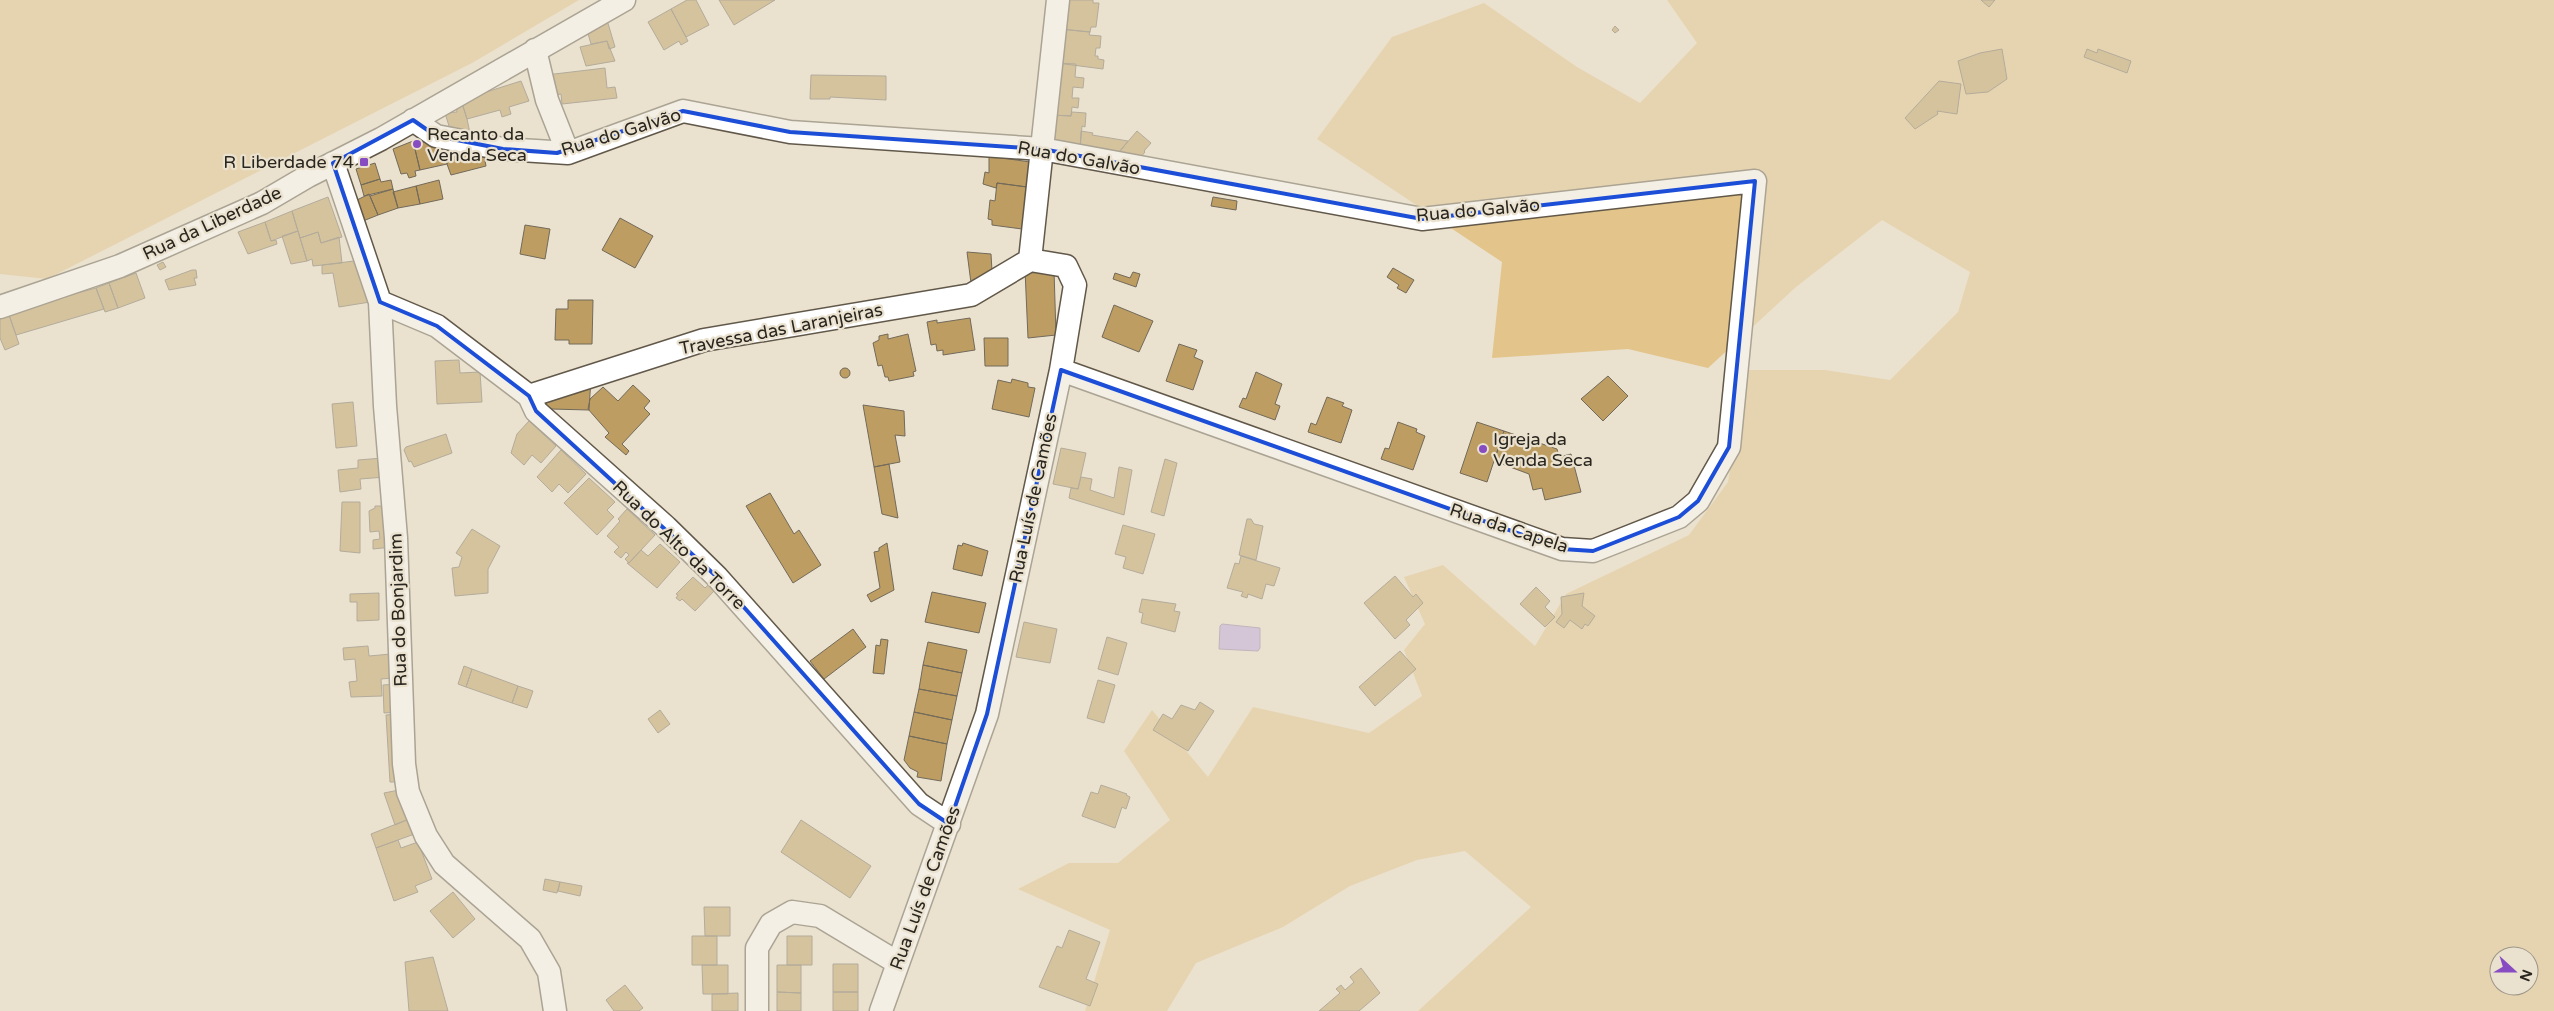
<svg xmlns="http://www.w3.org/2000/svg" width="2554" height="1011" viewBox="0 0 2554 1011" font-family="'Varela Round',sans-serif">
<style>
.green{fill:#e3c48a;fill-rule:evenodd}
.water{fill:#bda4df;stroke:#917ea5}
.building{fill:#bd9d62;stroke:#726a5a}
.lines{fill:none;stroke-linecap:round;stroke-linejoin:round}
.minor-casing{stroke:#615849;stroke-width:25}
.minor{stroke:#fff;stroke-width:22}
.marked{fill:none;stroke:#1d4ed8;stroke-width:4;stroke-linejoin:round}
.poi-dot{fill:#874cc2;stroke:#eae1cf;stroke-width:2}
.labels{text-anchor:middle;stroke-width:4.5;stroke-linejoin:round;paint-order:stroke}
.street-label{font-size:18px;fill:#29261f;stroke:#eae1cf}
.poi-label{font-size:18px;fill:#29261f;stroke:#eae1cf;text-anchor:start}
</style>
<rect width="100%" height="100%" fill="#eae1cf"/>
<path class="green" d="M 0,0 L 579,0 L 472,63 L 47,279 L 0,274 Z
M 1667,0 L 2554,0 L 2554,1011 L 1418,1011 L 1531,907 L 1465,851 L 1417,860 L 1350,886 L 1283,927 L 1196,963 L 1167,1011 L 1085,1011 L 1110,930 L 1018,889 L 1069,863 L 1118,863 L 1170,820 L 1124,751 L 1152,710 L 1208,777 L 1253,707 L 1369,733 L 1422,696 L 1404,650 L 1425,624 L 1404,577 L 1443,565 L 1535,646 L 1566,594 L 1689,535 L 1728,482 L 1746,370 L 1825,370 L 1890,380 L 1958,312 L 1970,272 L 1882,220 L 1796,287 L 1708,368 L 1628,349 L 1492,358 L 1502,262 L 1317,139 L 1392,37 L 1484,3 L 1577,67 L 1640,103 L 1697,43 ZM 2499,956 L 2529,956 L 2529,986 L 2499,986 Z"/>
<path class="water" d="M 1222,624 L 1260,628 L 1260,648 L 1258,651 L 1219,649 L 1220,626 Z"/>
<path class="building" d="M 687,0 L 696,0 L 709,25 L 686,37 L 671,9 Z
M 719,0 L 775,0 L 734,25 Z
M 1062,0 L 1093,0 L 1093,3 L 1099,3 L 1096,27 L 1091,27 L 1090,32 L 1060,29 Z
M 1981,0 L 1995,0 L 1989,7 Z
M 671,9 L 688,41 L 681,45 L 679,41 L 664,50 L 648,22 Z
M 607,20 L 615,47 L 609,49 L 607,41 L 591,44 L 587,30 Z
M 1615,26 L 1619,30 L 1615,33 L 1612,30 Z
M 1060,29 L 1090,32 L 1089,35 L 1101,36 L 1100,48 L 1096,48 L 1095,56 L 1098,56 L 1098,59 L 1104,60 L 1103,69 L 1057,63 Z
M 607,41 L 615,61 L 586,66 L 580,47 Z
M 2002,49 L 2007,79 L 1988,92 L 1966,94 L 1958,61 L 1980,53 Z
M 2087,49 L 2097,53 L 2098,49 L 2131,61 L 2127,73 L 2084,57 Z
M 1057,63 L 1076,64 L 1075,77 L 1084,78 L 1083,88 L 1073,87 L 1072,98 L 1079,98 L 1078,108 L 1072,107 L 1071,116 L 1052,115 Z
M 605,68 L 607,88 L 615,87 L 617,98 L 562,104 L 561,94 L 548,96 L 546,75 Z
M 811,75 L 886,76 L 886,100 L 830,97 L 830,99 L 810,99 Z
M 521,81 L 529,101 L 509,107 L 511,114 L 502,117 L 500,110 L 467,119 L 461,100 Z
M 1939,81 L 1961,84 L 1957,114 L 1937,111 L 1938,114 L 1915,129 L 1905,118 Z
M 462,103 L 467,119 L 470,133 L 449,126 L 445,113 L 457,112 L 456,105 Z
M 1072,112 L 1086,113 L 1085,127 L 1082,126 L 1080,149 L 1050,144 L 1052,115 L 1071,116 Z
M 1081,131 L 1093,133 L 1092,135 L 1128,141 L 1118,154 L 1080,149 Z
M 1137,131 L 1151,143 L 1144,151 L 1145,152 L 1140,158 L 1118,153 Z
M 413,141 L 448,144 L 447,164 L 420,170 Z
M 413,141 L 420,170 L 415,171 L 416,176 L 409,178 L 407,173 L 401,174 L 393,149 Z
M 448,143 L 483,150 L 486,166 L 451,175 L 447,164 Z
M 989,156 L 1030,162 L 1027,187 L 997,183 L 996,188 L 983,184 L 985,172 L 989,173 Z
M 375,163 L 380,179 L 361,185 L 356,169 Z
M 380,179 L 381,182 L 391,180 L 393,189 L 364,196 L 361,185 Z
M 439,180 L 443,199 L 420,204 L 416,186 Z
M 997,183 L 1027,187 L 1022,229 L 992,225 L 992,220 L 988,219 L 990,200 L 995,201 Z
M 416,186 L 420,204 L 398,208 L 393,192 Z
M 393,189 L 398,208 L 378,215 L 370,196 Z
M 369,194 L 378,215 L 363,221 L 355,201 Z
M 328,197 L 342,237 L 321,243 L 318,232 L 300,238 L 292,211 Z
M 1213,197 L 1237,201 L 1236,210 L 1211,206 Z
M 292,211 L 298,231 L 271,241 L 265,222 Z
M 620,218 L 653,236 L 635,268 L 602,250 Z
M 265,222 L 271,241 L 276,240 L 277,244 L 248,254 L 238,232 Z
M 525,225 L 550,229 L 545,259 L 520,254 Z
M 298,231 L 307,261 L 291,264 L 282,236 Z
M 318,232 L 321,243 L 339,237 L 342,263 L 313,266 L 312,259 L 307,261 L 300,238 Z
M 967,252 L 991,254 L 992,271 L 971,283 Z
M 362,260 L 370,302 L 339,307 L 333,273 L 322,274 L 322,265 Z
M 163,262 L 166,267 L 160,270 L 157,265 Z
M 1393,268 L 1414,280 L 1406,293 L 1397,288 L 1399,285 L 1387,277 Z
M 192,270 L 196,270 L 197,278 L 194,278 L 196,285 L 169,290 L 165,280 Z
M 1025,270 L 1054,270 L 1056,335 L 1028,338 Z
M 1133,272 L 1140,274 L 1136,287 L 1113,279 L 1115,273 L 1130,278 Z
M 136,273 L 145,298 L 118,308 L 109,283 Z
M 109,283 L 118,308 L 105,312 L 96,288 Z
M 96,288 L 104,309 L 16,335 L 8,312 Z
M 568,300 L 593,300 L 592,344 L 569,344 L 569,340 L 555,340 L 556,309 L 568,309 Z
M 1114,305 L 1153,321 L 1139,352 L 1102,337 Z
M 8,312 L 19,344 L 5,350 L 0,338 L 0,314 Z
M 970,318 L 975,350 L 943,355 L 943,350 L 937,351 L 936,344 L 931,345 L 927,322 L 937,320 L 937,323 Z
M 888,334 L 888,339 L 908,334 L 916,371 L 913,372 L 914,376 L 889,381 L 888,377 L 885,377 L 882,365 L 878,366 L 873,343 L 879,340 L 879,336 Z
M 984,338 L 1008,338 L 1008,366 L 985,366 Z
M 1179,344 L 1197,350 L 1194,357 L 1203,361 L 1193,390 L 1166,381 Z
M 459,360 L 460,373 L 480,372 L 482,402 L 437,404 L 435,361 Z
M840 373a5 5 0 1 1 10 0a5 5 0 1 1-10 0Z
M 1256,372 L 1282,384 L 1275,404 L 1280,406 L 1275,420 L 1239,407 L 1243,398 L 1246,399 Z
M 1608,376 L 1628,396 L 1603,421 L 1581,399 Z
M 591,378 L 589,410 L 551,409 L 547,406 L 545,397 Z
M 1012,379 L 1028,383 L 1028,387 L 1035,388 L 1029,417 L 992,409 L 998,380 L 1011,383 Z
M 633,385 L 650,401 L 644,408 L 650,414 L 622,444 L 629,451 L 626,455 L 605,437 L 609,433 L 588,409 L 590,399 L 603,387 L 618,401 Z
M 1327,397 L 1344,403 L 1342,406 L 1352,410 L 1341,443 L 1308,432 L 1311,423 L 1316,425 Z
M 353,402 L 357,446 L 336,448 L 332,404 Z
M 863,405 L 904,411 L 905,436 L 895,435 L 900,462 L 874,467 Z
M 529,421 L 556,446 L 541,463 L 532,455 L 524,465 L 511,453 L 517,434 Z
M 1398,422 L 1417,429 L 1416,432 L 1425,436 L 1413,470 L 1381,459 L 1385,448 L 1389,449 Z
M 1477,422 L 1504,431 L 1487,482 L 1460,473 Z
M 1504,431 L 1557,449 L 1559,457 L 1571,454 L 1581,492 L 1545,500 L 1542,488 L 1533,490 L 1529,474 L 1494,461 Z
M 446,434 L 452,453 L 414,467 L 411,461 L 409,462 L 404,450 L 406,447 Z
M 1061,448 L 1086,453 L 1078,489 L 1053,484 Z
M 561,450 L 586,474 L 568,493 L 559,484 L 552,492 L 537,477 Z
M 383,458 L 385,477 L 360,479 L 361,489 L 340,492 L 338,470 L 358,468 L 358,460 Z
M 1165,459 L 1177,463 L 1164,516 L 1151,512 Z
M 889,464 L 898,518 L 882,514 L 874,467 Z
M 1119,467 L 1132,470 L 1124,515 L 1069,498 L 1071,488 L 1078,489 L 1081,477 L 1092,479 L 1090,490 L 1114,498 Z
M 589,478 L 615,502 L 607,510 L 614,517 L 597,535 L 564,503 Z
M 770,493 L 794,534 L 799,530 L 821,565 L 793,583 L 746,506 Z
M 342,502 L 360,502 L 360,553 L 340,551 Z
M 375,506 L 388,506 L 392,547 L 373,549 L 373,540 L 380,539 L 379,531 L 370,532 L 369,511 L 375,508 Z
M 627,509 L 655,535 L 629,563 L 625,559 L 629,555 L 626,552 L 621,558 L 614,552 L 619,547 L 607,536 L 620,521 L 618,519 Z
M 1247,519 L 1251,519 L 1254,524 L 1263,526 L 1256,560 L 1239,555 Z
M 1123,525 L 1155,534 L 1143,574 L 1123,568 L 1126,557 L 1115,554 Z
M 472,529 L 500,546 L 488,569 L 488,593 L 455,596 L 452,568 L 459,567 L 462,557 L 456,553 Z
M 887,543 L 894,590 L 871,602 L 867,595 L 880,588 L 874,552 L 879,551 L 879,548 Z
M 963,543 L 988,551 L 982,576 L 953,569 L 958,545 L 962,546 Z
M 660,544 L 680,562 L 657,588 L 627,563 L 629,563 L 641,550 L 648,556 Z
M 1241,556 L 1280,568 L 1274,586 L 1266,584 L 1262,599 L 1248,594 L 1247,598 L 1241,596 L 1243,592 L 1227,588 L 1235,563 L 1239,564 Z
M 1395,576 L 1413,597 L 1416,594 L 1423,603 L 1406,620 L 1410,625 L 1395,639 L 1364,603 Z
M 693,577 L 705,588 L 708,585 L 714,591 L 695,611 L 682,599 L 680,601 L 676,598 L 678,595 L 676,594 Z
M 1536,587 L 1550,601 L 1545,607 L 1555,617 L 1545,627 L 1520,604 Z
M 932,592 L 986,603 L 979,633 L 925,622 Z
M 379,593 L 379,620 L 357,621 L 357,602 L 350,602 L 350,594 Z
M 1584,593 L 1582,606 L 1595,616 L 1588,626 L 1585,624 L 1582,629 L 1570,620 L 1564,628 L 1556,622 L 1562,614 L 1561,597 Z
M 1142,599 L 1176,604 L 1174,611 L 1180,612 L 1175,632 L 1141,623 L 1143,613 L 1139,612 Z
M 1024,622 L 1057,629 L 1050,663 L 1016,657 Z
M 853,629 L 866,647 L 824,679 L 810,661 Z
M 1107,637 L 1127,643 L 1118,675 L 1098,669 Z
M 881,639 L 888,640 L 884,674 L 873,673 L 876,645 L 880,646 Z
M 928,642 L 967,650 L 962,673 L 923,665 Z
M 368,646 L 369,656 L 391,654 L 393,678 L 381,679 L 382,696 L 351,697 L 349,682 L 357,681 L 355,659 L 344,660 L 343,648 Z
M 1400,651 L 1416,669 L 1375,706 L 1359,687 Z
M 923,665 L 962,673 L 957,696 L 919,689 Z
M 464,666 L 472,669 L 466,687 L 458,684 Z
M 472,669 L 518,686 L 512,703 L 466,687 Z
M 1098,680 L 1115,685 L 1104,723 L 1087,718 Z
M 397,684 L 397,712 L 384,713 L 383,685 Z
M 518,686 L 533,691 L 527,708 L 512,703 Z
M 919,689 L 957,696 L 952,720 L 914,712 Z
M 1200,702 L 1214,711 L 1188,751 L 1153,730 L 1163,714 L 1172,719 L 1181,705 L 1195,710 Z
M 660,710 L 670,724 L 658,733 L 648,719 Z
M 914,712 L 952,720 L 947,744 L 909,736 Z
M 398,714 L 401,782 L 390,782 L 386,715 Z
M 909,736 L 947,744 L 941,781 L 917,777 L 918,772 L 910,768 L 904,760 Z
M 1101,785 L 1127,794 L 1126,795 L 1130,797 L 1126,809 L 1122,807 L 1115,828 L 1082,816 L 1091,792 L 1098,794 Z
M 404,789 L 414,817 L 395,825 L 384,793 Z
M 414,817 L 420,832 L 376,848 L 371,834 Z
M 801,820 L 871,866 L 850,898 L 781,852 Z
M 398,840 L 401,848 L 418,842 L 432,879 L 415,886 L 418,892 L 394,901 L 376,848 Z
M 545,879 L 560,882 L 557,893 L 543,890 Z
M 560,882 L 582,886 L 580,896 L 558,891 Z
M 453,892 L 475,919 L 453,938 L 430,911 Z
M 704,907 L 730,907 L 730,936 L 705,936 Z
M 1069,930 L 1100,942 L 1086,979 L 1098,984 L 1090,1006 L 1039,987 L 1057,946 L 1062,948 Z
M 692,936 L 717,936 L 717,965 L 692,965 Z
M 787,936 L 812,936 L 812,965 L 787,965 Z
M 433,957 L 448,1011 L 409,1011 L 405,962 Z
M 833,964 L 858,964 L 858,992 L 833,992 Z
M 702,965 L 728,965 L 728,994 L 703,994 Z
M 777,965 L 801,965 L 801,993 L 777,992 Z
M 1361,968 L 1380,993 L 1359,1011 L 1319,1011 L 1340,993 L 1336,989 L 1341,985 L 1345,990 L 1354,982 L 1350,977 Z
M 625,985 L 643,1008 L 639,1011 L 614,1011 L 606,1000 Z
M 777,992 L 801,993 L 801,1011 L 777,1011 Z
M 833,992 L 858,992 L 858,1011 L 833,1011 Z
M 738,993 L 738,1011 L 712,1011 L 712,994 Z"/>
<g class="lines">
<g class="minor-casing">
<path id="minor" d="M 535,50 L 547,100 L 568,153
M 413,120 L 436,136 L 503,149 L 568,153 L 683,111 L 790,132 L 1042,149 L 1422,219 L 1755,181 L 1729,447 L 1698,501 L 1679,517 L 1593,551 L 1562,549 L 1061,370
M 333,163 L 380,302 L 385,406 L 396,538 L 404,764 L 408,792 L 426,836 L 444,864 L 530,939 L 549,972 L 555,1011
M 380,302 L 437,326 L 529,396 L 536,411 L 666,527 L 717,577 L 919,804 L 949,824
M 0,307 L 120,266 L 262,203 L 308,176 L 381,139 L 624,0
M 529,396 L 704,340 L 971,295 L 1030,260
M 757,1011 L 757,948 L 771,924 L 792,912 L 820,916 L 898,963
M 881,1011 L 987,714 L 1061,370 L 1075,285 L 1066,266 L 1030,260 L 1058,0"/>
</g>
<use href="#minor" class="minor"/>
</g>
<path d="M0 0H2554V1011H0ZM 683,111 L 790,132 L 1042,149 L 1422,219 L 1755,181 L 1729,447 L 1698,501 L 1679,517 L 1593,551 L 1562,549 L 1061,370 L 987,714 L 949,824 L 919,804 L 717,577 L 536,411 L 529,396 L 437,326 L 380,302 L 333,163 L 413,120 L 436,136 L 503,149 L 557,153 Z" fill="#eae1cf" fill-opacity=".55" fill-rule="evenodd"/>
<path class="marked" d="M 683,111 L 790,132 L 1042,149 L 1422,219 L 1755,181 L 1729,447 L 1698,501 L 1679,517 L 1593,551 L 1562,549 L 1061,370 L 987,714 L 949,824 L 919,804 L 717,577 L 536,411 L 529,396 L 437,326 L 380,302 L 333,163 L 413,120 L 436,136 L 503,149 L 557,153 Z"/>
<g class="poi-dot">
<circle cx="417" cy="144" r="5"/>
<rect x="359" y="157" width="10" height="10" rx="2.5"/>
<circle cx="1483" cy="449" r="5"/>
</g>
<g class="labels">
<g class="street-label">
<text transform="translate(621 132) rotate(-17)" y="6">Rua do Galvão</text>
<text transform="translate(1079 158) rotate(10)" y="6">Rua do Galvão</text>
<text transform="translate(1478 210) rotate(-5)" y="6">Rua do Galvão</text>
<text transform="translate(212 223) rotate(-25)" y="6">Rua da Liberdade</text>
<text transform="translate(781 329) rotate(-11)" y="6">Travessa das Laranjeiras</text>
<text transform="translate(1033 498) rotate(-78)" y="6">Rua Luís de Camões</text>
<text transform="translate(1509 528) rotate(18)" y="6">Rua da Capela</text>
<text transform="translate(679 545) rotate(44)" y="6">Rua do Alto da Torre</text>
<text transform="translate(398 610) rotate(-92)" y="6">Rua do Bonjardim</text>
<text transform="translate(925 888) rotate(-70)" y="6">Rua Luís de Camões</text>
</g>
<g class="poi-label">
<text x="427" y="140">Recanto da<tspan x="427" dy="21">Venda Seca</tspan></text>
<text x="354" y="168" text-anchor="end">R Liberdade 74</text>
<text x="1493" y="445">Igreja da<tspan x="1493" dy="21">Venda Seca</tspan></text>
</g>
</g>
<g transform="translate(2514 971) rotate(111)"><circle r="24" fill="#eae1cf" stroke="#9d9689"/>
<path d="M0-4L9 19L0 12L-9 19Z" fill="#874cc2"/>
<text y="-8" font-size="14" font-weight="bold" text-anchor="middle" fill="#29261f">N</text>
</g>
</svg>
